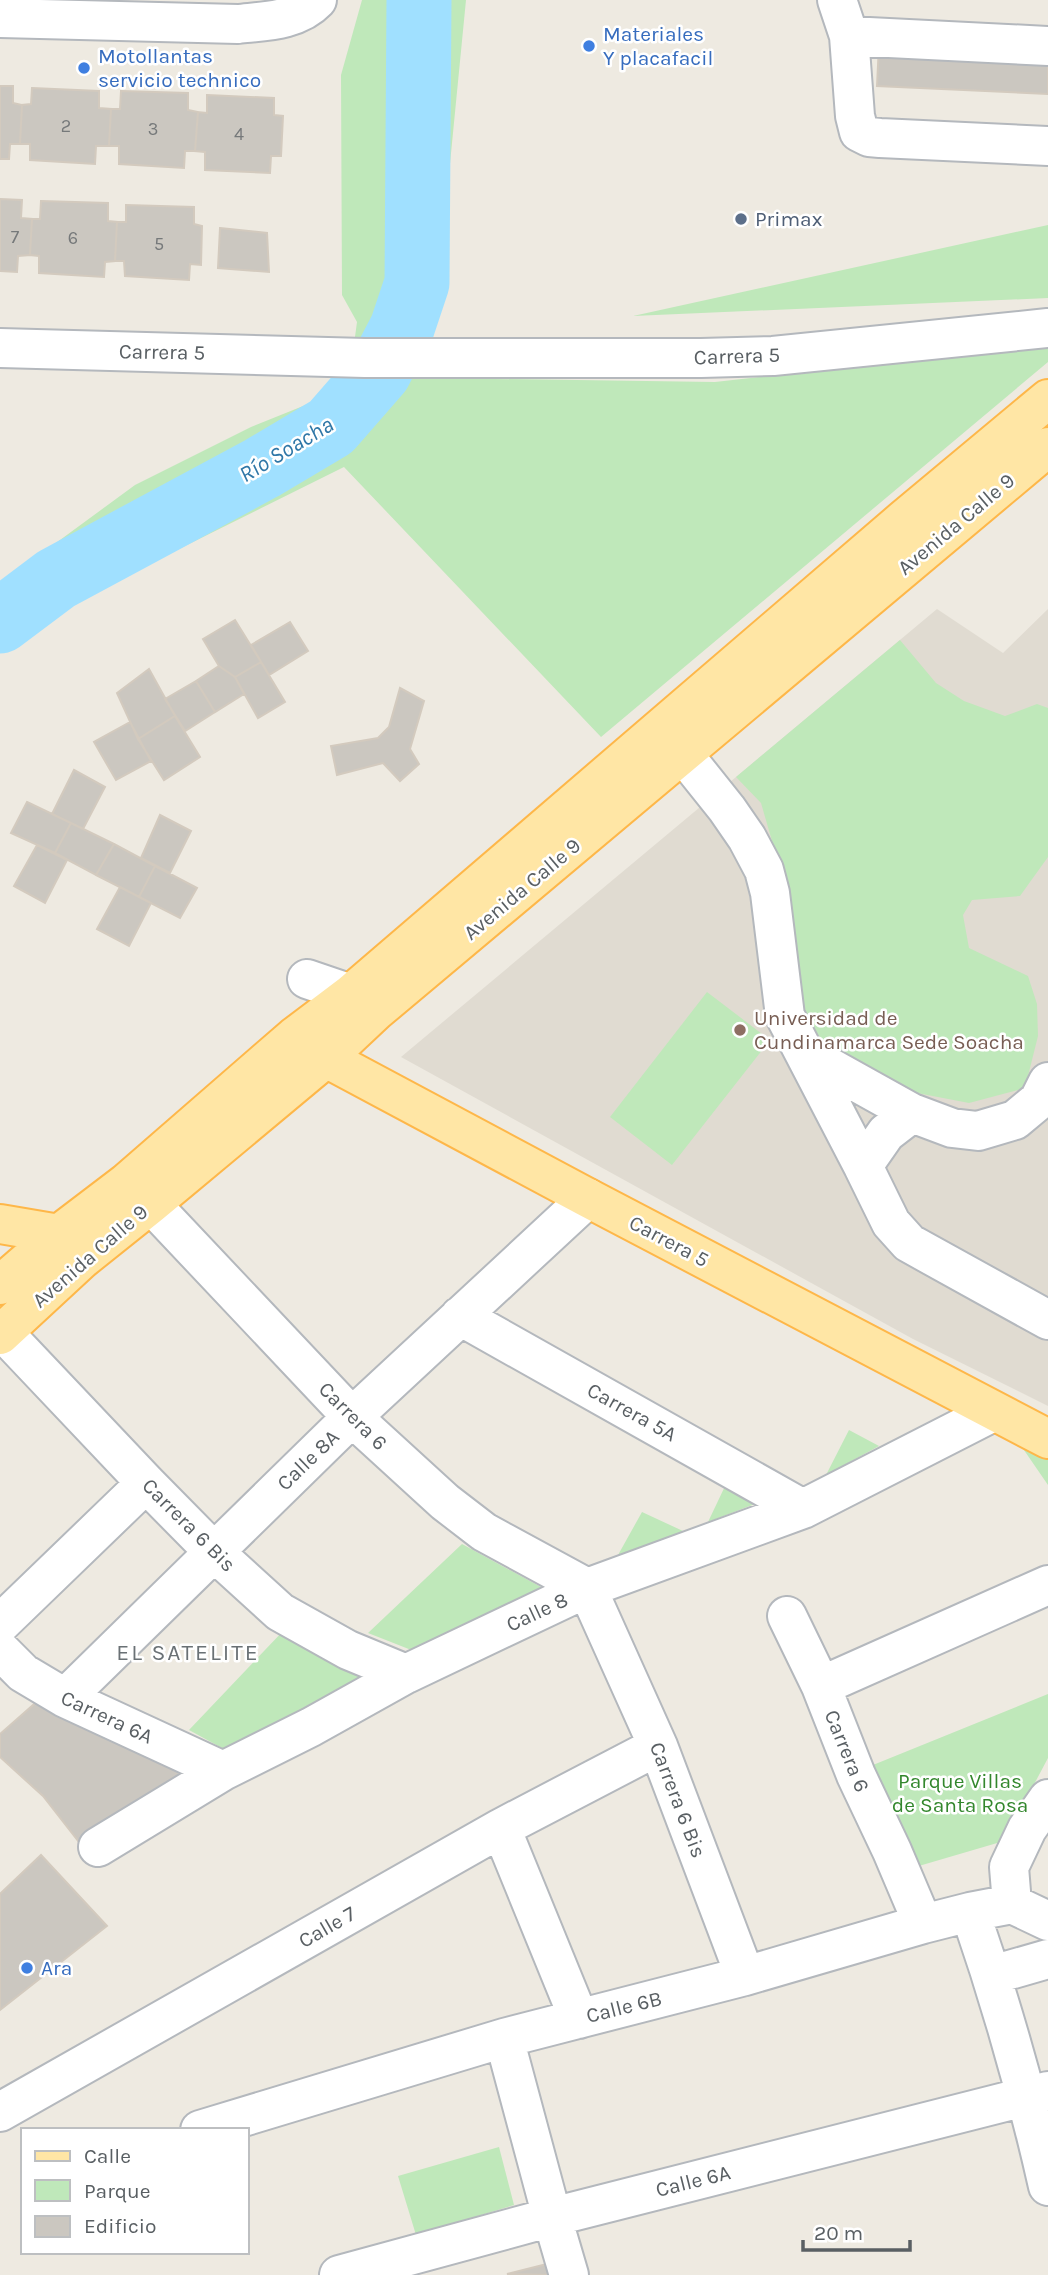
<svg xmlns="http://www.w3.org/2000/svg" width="1048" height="2275" viewBox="0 0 1048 2275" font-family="Karla,sans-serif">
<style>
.education{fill:#e0dbd1}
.green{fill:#bfe8ba}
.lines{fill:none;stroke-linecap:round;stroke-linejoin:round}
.river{stroke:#a0e0ff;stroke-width:65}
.building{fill:#cbc7c0;stroke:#d3cabe;stroke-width:2}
.minor-casing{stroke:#b4b8bd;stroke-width:42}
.major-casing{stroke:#feb749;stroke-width:42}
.minor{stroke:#fff;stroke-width:38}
.major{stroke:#ffe6a5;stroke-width:38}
.shop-dot{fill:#3f7fe0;stroke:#fff;stroke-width:2.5}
.service-dot{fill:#5c6f8a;stroke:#fff;stroke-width:2.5}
.education-dot{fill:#8d6e63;stroke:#fff;stroke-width:2.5}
.labels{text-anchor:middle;stroke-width:5;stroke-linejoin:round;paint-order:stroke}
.number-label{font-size:18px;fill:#76797a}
.shop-label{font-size:21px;fill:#366cbe;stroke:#fff;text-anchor:start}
.service-label{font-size:21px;fill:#4e5e75;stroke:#fff;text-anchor:start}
.street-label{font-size:21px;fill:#595f63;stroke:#fff}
.education-label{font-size:21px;fill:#785e54;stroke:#fff;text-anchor:start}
.park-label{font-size:21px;fill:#33872d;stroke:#fff}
.water-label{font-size:23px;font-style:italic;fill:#2f77a7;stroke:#fff}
.neighbourhood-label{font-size:23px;letter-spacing:2px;fill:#6a7175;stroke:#fff}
</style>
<rect width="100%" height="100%" fill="#eeeae1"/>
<path class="education" d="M 937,609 L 1003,653 L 1048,609 L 1048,1406 L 913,1339 L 401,1057 Z"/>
<path class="green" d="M 362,0 L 466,0 L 429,378 L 715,382 L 1048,344 L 1048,362 L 601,737 L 344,467 L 62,607 L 0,651 L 0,584 L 135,485 L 251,427 L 318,400 L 352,359 L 357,322 L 342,295 L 341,75 Z
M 1048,225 L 1048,298 L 633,316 Z
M 900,640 L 936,683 L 964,701 L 1005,716 L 1037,704 L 1048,708 L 1048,857 L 1020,896 L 972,900 L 963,915 L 969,948 L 1028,976 L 1037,1004 L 1038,1036 L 1025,1088 L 969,1103 L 891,1088 L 844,1068 L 813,1029 L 789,1014 L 779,865 L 761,803 L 736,777 Z
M 707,992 L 770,1040 L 672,1165 L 610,1117 Z
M 849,1430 L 879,1446 L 826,1475 Z
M 1015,1437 L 1048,1452 L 1048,1485 Z
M 727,1482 L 760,1502 L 708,1522 Z
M 642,1512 L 683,1531 L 613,1564 Z
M 462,1544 L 552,1593 L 424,1655 L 368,1633 Z
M 285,1629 L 371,1684 L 231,1753 L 189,1730 Z
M 1048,1694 L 1048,1758 L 1004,1841 L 912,1868 L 868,1767 Z
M 499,2147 L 514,2205 L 416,2235 L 398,2176 Z"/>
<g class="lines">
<path class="river" d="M 0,621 L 56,579 L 262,468 L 331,427 L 379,372 L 402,328 L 417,283 L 419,0"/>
</g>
<path class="building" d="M 879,45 L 1048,54 L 1048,94 L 877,86 Z
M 0,86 L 13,86 L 13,103 L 22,105 L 20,144 L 10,144 L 9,159 L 0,159 Z
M 32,88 L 99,91 L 99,108 L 111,109 L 109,146 L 96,146 L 95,164 L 30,160 L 30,144 L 20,144 L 22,105 L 31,104 Z
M 121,91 L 188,93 L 188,110 L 198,112 L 195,151 L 185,151 L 184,168 L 119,164 L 119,146 L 109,146 L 111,109 L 120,109 Z
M 207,95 L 274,98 L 274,115 L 283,116 L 281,156 L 271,156 L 270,173 L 205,170 L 205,152 L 195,151 L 198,112 L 207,113 Z
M 0,199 L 22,200 L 21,218 L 32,219 L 30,255 L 18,256 L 17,272 L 0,271 Z
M 41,201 L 108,203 L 108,221 L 117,222 L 115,261 L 105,262 L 104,277 L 39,273 L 39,256 L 30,255 L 32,219 L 40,219 Z
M 126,205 L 194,207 L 194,224 L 202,226 L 201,265 L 190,264 L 189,280 L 125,276 L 124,261 L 115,261 L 117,222 L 126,222 Z
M 220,228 L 267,233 L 269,272 L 218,268 Z
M 235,620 L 261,662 L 235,677 L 219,666 L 203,639 Z
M 290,622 L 308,651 L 269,675 L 251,645 Z
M 261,662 L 285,702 L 258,718 L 235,677 Z
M 219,666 L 235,677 L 244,694 L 215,712 L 196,681 Z
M 149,669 L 175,716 L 138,739 L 117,693 Z
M 196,681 L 215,712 L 185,731 L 165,699 Z
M 400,688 L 424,701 L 410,749 L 419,764 L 400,781 L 383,763 L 337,775 L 331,746 L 378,738 L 389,727 Z
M 175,716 L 200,757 L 164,780 L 138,739 Z
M 130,722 L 151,761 L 116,780 L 94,742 Z
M 74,770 L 105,787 L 83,829 L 52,814 Z
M 27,802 L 71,823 L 55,853 L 11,833 Z
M 160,815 L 191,831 L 170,873 L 141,858 Z
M 71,823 L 114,844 L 96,875 L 55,853 Z
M 114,844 L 155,866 L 139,897 L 96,875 Z
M 37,845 L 67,860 L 45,903 L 14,886 Z
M 155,866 L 197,888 L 180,918 L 139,897 Z
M 120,887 L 151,903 L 129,946 L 97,929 Z
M 41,1698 L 189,1775 L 82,1846 L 43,1796 L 0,1757 L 0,1734 Z
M 41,1855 L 107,1926 L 0,2010 L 0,1894 Z
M 547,2264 L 551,2275 L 507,2274 Z"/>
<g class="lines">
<g class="minor-casing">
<path id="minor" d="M 837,0 L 849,36 L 855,116 L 859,132 L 869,137 L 880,138 L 1048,146
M 0,18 L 238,24 C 265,21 297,21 317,0
M 849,36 L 1048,46
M 0,348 L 365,358 L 701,358 L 773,356 L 1048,328
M 683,754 L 727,809 L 747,838 L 764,870 L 770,893 L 785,1016 L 863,1166 L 891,1223 L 909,1243 L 1048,1320
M 307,979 L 351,994
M 806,1054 L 912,1113
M 863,1166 L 886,1133 L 912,1113 L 952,1128 L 978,1131 L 1015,1120 L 1039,1100 L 1048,1082
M 151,1204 L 352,1417 L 445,1502 L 484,1532 L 587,1588 L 658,1746 L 745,1976
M 460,1316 L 803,1509
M 3,1332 L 146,1483 L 213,1551 L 280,1612 L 348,1650 L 406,1674
M 787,1616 L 821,1686 L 856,1775 L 892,1851 L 923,1924
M 0,1624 L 146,1483
M 0,1650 L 23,1673 L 65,1698 L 223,1771
M 821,1686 L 1048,1585
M 65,1698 L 352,1417 L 588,1198
M 501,1828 L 579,2019
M 98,1847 L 223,1771 L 311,1727 L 406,1674 L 587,1588 L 803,1509 L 993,1412
M 1012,1904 L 1009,1867 L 1027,1829 L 1048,1799
M 970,1912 C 1001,2002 1027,2093 1048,2186
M 992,1975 L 1048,1959
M 504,2038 L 552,2217 L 569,2275
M 0,2112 L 501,1828 L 658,1746
M 200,2130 L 504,2038 L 745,1976 L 923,1924 L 970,1912 L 1012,1904 L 1048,1921
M 339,2275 L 552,2217 L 1048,2091"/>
</g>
<g class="major-casing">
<path id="major" d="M 305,1044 L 326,1058 L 588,1198 L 1048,1439
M 0,1224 L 59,1234 L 71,1248
M 0,1285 L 59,1234 L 126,1183 L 294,1037 L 351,994 L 903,520 L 1048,399
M 0,1335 L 81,1260 L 151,1204 L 326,1058 L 376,1011 L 1048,447"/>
</g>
<use href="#minor" class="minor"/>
<use href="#major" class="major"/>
</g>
<g class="shop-dot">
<circle cx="589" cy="46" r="7"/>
<circle cx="84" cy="68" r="7"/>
<circle cx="27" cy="1968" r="7"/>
</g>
<circle class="service-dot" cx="741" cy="219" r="7"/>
<circle class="education-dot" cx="740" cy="1030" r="7"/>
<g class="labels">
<g class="number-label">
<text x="66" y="132">2</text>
<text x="153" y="135">3</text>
<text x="239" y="140">4</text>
<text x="15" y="243">7</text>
<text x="73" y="244">6</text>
<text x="159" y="250">5</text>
</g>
<g class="shop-label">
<text x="603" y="41">Materiales<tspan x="603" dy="24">Y placafacil</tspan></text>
<text x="98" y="63">Motollantas<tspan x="98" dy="24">servicio technico</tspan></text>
<text x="41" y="1975">Ara</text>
</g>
<g class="service-label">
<text x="755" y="226">Primax</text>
</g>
<g class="street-label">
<text transform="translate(162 352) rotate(1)" y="7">Carrera 5</text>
<text transform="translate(737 356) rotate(-2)" y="7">Carrera 5</text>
<text transform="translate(956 524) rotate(-40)" y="7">Avenida Calle 9</text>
<text transform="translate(522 889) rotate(-40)" y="7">Avenida Calle 9</text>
<text transform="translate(669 1241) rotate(28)" y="7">Carrera 5</text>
<text transform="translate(90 1256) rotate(-41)" y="7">Avenida Calle 9</text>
<text transform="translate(632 1412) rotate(29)" y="7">Carrera 5A</text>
<text transform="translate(353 1416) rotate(45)" y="7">Carrera 6</text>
<text transform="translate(308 1460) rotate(-44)" y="7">Calle 8A</text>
<text transform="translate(189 1525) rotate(45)" y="7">Carrera 6 Bis</text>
<text transform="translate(537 1612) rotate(-25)" y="7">Calle 8</text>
<text transform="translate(107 1717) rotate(25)" y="7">Carrera 6A</text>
<text transform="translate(847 1751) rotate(68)" y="7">Carrera 6</text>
<text transform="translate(678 1800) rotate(69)" y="7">Carrera 6 Bis</text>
<text transform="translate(327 1927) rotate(-30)" y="7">Calle 7</text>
<text transform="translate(624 2007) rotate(-14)" y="7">Calle 6B</text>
<text transform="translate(693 2181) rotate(-14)" y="7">Calle 6A</text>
</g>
<g class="education-label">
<text x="754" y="1025">Universidad de<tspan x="754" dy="24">Cundinamarca Sede Soacha</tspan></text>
</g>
<g class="park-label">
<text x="960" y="1788">Parque Villas<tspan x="960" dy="24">de Santa Rosa</tspan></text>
</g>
<g class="water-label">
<text transform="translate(286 449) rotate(-31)" y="8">Río Soacha</text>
</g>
<g class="neighbourhood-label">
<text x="188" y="1660">EL SATELITE</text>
</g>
</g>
<rect x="21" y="2128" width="228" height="126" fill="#ffffff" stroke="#bdbfc1" stroke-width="2"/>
<rect x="35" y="2151" width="35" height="10" fill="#ffe6a5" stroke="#bdbfc1" stroke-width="2"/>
<text x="84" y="2163" font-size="21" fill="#595f63">Calle</text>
<rect x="35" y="2180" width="35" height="21" fill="#bfe8ba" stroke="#bdbfc1" stroke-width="2"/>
<text x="84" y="2198" font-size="21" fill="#595f63">Parque</text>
<rect x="35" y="2216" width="35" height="21" fill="#cbc7c0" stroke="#bdbfc1" stroke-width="2"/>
<text x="84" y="2233" font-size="21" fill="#595f63">Edificio</text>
<path d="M803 2240v10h107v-10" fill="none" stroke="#595f63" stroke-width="3.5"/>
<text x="814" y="2240" font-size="21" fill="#595f63" stroke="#ffffff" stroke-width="5" paint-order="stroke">20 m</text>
</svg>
